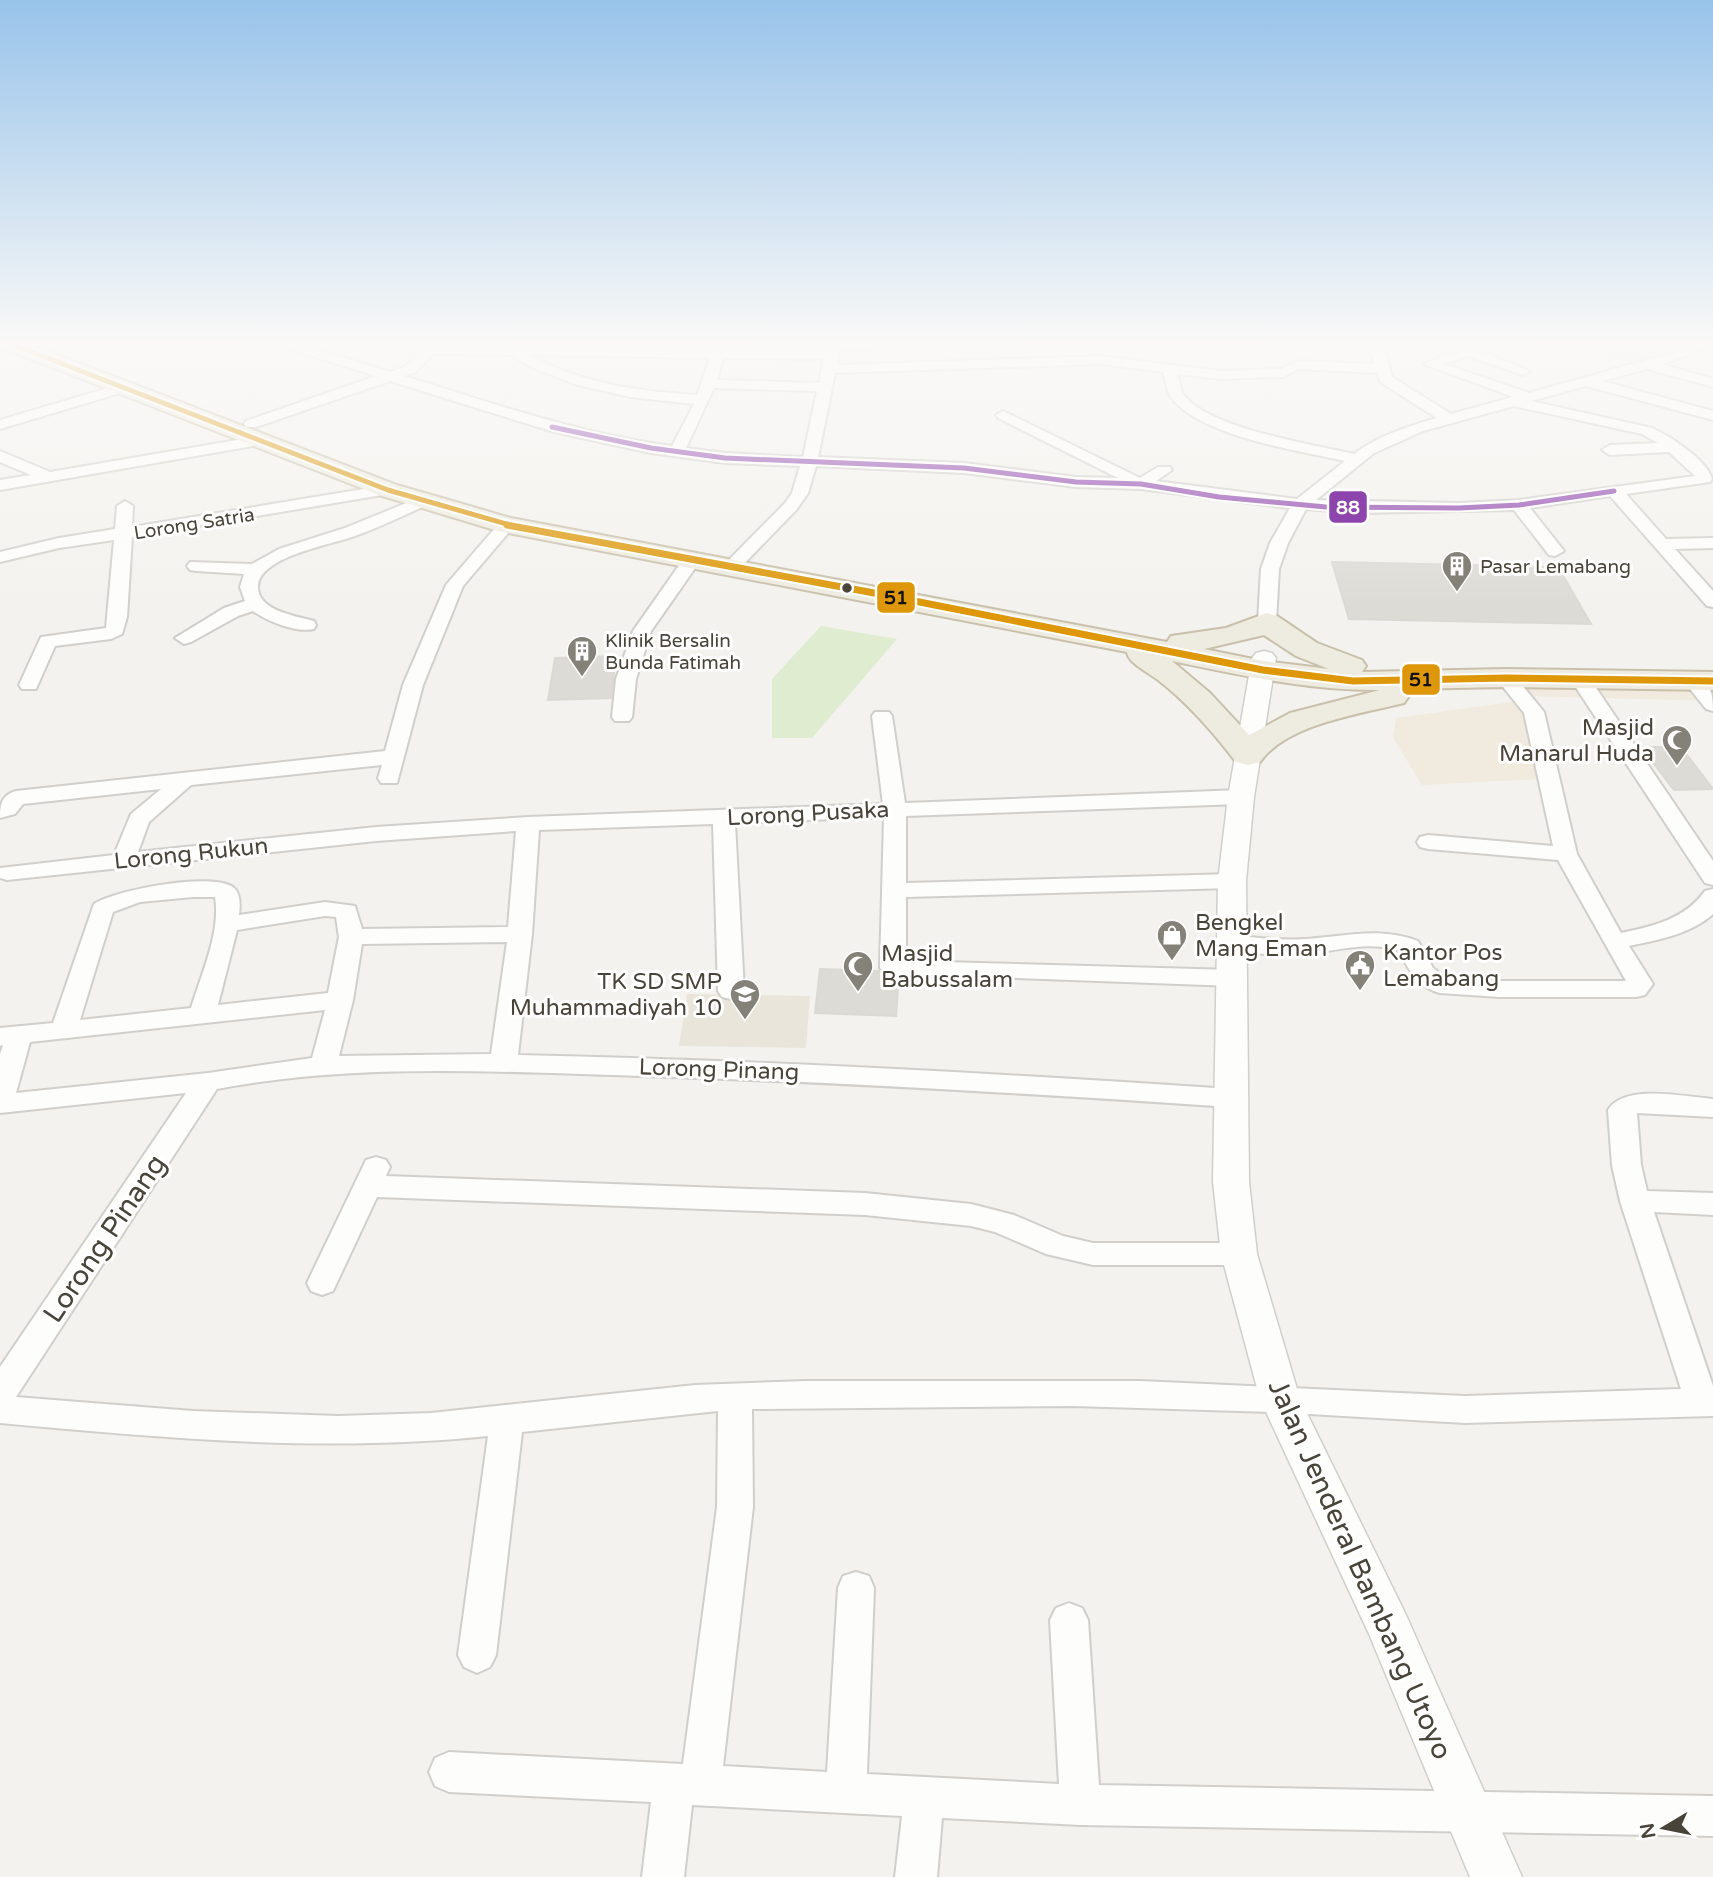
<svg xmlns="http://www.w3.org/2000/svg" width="1713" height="1877" viewBox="0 0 1713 1877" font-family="'Varela Round',sans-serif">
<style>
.commercial{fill:#f1ebdf}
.education{fill:#e9e5da}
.green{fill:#dfecd0}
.building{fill:#dddbd6;stroke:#dbd9d4;stroke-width:2}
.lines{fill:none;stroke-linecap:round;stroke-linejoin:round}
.minor-casing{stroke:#d1cfcb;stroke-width:4}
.tertiary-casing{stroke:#d1cfcb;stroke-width:3}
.trunk-casing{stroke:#c9c0ab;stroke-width:4}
.minor{fill:#fdfdfc;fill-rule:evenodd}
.tertiary{fill:#fdfdfc;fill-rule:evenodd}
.trunk{fill:#eeece1;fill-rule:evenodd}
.bus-1-far1-casing{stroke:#fff;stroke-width:9}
.bus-1-casing{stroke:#fff;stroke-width:11}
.bus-2-casing{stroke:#fff;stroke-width:9}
.bus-1-far1{stroke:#dd9709;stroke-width:5}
.bus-1{stroke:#dd9709;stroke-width:7}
.bus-2{stroke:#8e44ad;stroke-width:5}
.bus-dot{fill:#494439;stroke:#fff;stroke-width:2.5}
.labels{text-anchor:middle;stroke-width:6;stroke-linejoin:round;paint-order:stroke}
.far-street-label{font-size:19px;fill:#494439;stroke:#fff}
.far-poi-label{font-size:19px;fill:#494439;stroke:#fff;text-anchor:start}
.poi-label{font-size:23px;fill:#494439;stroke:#fff;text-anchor:start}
.street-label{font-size:23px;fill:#494439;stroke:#fff}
.near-street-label{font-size:28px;fill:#494439;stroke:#fff}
.line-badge{stroke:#fff;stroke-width:2.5}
.badge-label{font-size:19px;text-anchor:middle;font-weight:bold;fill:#fff}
.pale-badge-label{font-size:19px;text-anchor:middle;font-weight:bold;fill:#111}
</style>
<rect width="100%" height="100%" fill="#f3f2ee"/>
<path class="commercial" d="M 1521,684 L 1713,685 L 1713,701 L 1524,696 Z
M 1519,701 L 1535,716 L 1542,779 L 1422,785 L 1393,738 L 1396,718 Z"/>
<path class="education" d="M 1548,342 L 1671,342 L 1632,363 Z
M 687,994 L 810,996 L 806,1048 L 679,1046 Z"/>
<path class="green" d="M 821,626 L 897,639 L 812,738 L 772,738 L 772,679 Z"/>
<path class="building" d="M 1332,562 L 1558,567 L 1591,624 L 1349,619 Z
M 616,656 L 611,698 L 548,700 L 555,658 Z
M 1641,747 L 1681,747 L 1713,789 L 1674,790 Z
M 820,969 L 879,971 L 884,976 L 899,976 L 896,1016 L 815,1013 Z"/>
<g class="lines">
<g class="minor-casing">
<path id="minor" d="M 275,342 L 294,342 L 390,372 L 406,366 L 428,342 L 441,342 L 439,346 L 711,349 L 713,342 L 725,342 L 725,350 L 827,351 L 831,349 L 827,346 L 829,343 L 834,342 L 989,342 L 983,346 L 836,350 L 839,353 L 837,365 L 1101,356 L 1221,371 L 1280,369 L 1299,361 L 1374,364 L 1373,356 L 1358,342 L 1372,342 L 1386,355 L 1392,377 L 1451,414 L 1513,397 L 1424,364 L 1463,349 L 1464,342 L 1476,342 L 1477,350 L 1530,371 L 1523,375 L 1468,356 L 1444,364 L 1529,393 L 1668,354 L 1701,342 L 1713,342 L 1713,346 L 1662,364 L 1713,379 L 1713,387 L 1647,369 L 1602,381 L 1713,411 L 1713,420 L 1586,386 L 1531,401 L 1652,428 C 1670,436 1707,460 1712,479 L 1710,482 L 1626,494 L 1666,539 L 1713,538 L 1713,548 L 1675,549 L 1713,591 L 1713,607 L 1707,606 L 1610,496 L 1530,508 L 1564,551 L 1555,556 L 1549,555 L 1514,510 L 1358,513 L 1306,509 L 1288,543 L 1279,569 L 1276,622 L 1267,628 L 1258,622 L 1261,569 L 1270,543 L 1290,508 L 1141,489 L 1076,487 L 964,473 L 816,466 L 808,493 L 797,509 L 736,572 L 730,573 L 721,568 L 785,503 L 792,493 L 800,466 L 725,463 L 651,453 L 554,432 L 390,381 L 256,427 L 246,427 L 244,424 L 246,421 L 376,376 L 276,345 ZM 432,354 L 511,355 L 533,368 L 578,385 L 630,397 L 694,404 L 672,446 C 580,434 492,403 404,376 L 416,372 ZM 530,355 L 710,358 L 697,395 C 639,391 582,384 530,355 ZM 723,358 L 824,359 L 819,383 L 717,380 ZM 1101,364 L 1163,372 C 1166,383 1167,394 1175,402 C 1207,437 1300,451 1345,461 L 1297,499 L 1156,481 L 1172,470 L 1170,467 L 1158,467 L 1140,478 L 1003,411 L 996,415 L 998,418 L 1118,478 L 1076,477 L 964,463 L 818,457 L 835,373 ZM 1299,369 L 1377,373 L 1380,382 L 1437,418 C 1409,426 1377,436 1354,454 C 1315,445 1207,428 1184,395 C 1180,389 1179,380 1177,374 L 1221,379 L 1283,377 ZM 714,388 L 817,391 L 803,457 L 725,453 L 686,448 ZM 1514,406 L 1642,434 L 1658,443 L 1610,445 L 1602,450 L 1610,455 L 1669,452 L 1695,476 L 1519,500 L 1459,503 L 1316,500 L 1374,453 L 1423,431 Z
M 125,383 L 132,387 L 130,390 L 0,429 L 0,420 Z
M 260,436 L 268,441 L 265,444 L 0,490 L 0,480 L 31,475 L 0,462 L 0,451 L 50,472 Z
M 388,485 L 394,487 L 396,490 L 394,493 L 132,537 L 127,617 L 122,634 L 111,639 L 55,646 L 36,689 L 22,689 L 19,685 L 41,637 L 106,628 L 114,540 L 59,548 L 0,562 L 0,552 L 59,538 L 115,529 L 117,506 L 125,501 L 133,506 L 132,527 Z
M 421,497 L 427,499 L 429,502 L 427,505 C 402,516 378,528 352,537 C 329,545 258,557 258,587 C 258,611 296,616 314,621 L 316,625 L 314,629 C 296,633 267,621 253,611 L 238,616 L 191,642 L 184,644 L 175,638 L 224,608 L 245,601 L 240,587 L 244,574 L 196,571 L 190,570 L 187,566 L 190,562 L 252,564 L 279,549 L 345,528 Z
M 507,520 L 515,525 L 463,586 L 423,685 L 397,783 L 381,783 L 378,778 L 382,765 L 191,785 L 149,822 L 138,852 L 376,827 L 528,817 L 883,804 L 872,716 L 875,712 L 889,712 L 892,716 L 905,803 L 1241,790 L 1249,792 L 1252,797 L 1249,802 L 1241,804 L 906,816 L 906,883 L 1232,874 L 1240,876 L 1244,881 L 1240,886 L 1232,888 L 906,897 L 906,961 L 1233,970 L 1242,972 L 1246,978 L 1242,984 L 1233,986 L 884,973 L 880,968 L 884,817 L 735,823 L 744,991 L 740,997 L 731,999 L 722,997 L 718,991 L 713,824 L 539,830 L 532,934 L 518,1055 C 755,1060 993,1073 1230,1089 L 1240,1091 L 1244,1098 L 1240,1105 L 1230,1107 C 1024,1093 818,1081 612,1075 C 480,1071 347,1064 217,1089 L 16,1397 L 193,1411 L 338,1416 L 431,1413 L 695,1385 L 806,1381 L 1140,1381 L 1465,1396 L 1681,1389 L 1620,1201 L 1612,1165 L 1608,1110 C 1625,1083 1685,1097 1713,1099 L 1713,1117 L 1637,1113 L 1641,1165 L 1647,1191 L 1713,1193 L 1713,1215 L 1654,1212 L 1713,1386 L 1713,1416 L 1465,1423 L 1274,1412 L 1073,1406 L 752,1409 L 753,1507 L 723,1766 L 827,1772 L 838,1588 L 843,1576 L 856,1572 L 869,1576 L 874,1588 L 867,1774 L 1059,1784 L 1050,1620 L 1056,1608 L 1069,1603 L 1082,1608 L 1088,1620 L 1099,1785 L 1713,1796 L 1713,1836 L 1080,1825 L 942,1818 L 937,1877 L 895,1877 L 902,1816 L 692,1805 L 684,1877 L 642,1877 L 651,1802 L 449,1792 L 435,1786 L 429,1772 L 435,1758 L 449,1752 L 683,1764 L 717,1507 L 718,1411 L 522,1432 L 496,1655 L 490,1667 L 477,1673 L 464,1667 L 458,1655 L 488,1436 C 326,1453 162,1438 0,1423 L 0,1367 L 186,1093 L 0,1113 L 0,1054 L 3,1045 L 0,1046 L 0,1028 L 53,1023 L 94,904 C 115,890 214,871 234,888 C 241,894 240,907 239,915 L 325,902 L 355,906 L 362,929 L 508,927 L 516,831 L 376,841 L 7,880 L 0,878 L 0,868 L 114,855 L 131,814 L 161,789 L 23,804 L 15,814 L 0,818 C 0,804 2,795 16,791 L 385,751 L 403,685 L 446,585 L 501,521 ZM 193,897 L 215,897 C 221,932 201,975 191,1008 L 80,1020 L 113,912 L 140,902 ZM 325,916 L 336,917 L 339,937 L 328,993 L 218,1005 L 237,930 ZM 507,942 L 491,1054 L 339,1056 L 353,1000 L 362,944 ZM 325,1010 L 312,1058 L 208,1073 L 16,1093 L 30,1042 Z
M 691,556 L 700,561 L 651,631 L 636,679 L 632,717 L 629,721 L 615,721 L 612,717 L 616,679 L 633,631 L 685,557 Z
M 1506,672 L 1513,674 L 1544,712 L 1577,854 L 1621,933 C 1654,926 1685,919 1705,891 L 1713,889 L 1713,914 C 1691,934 1658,940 1629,946 L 1653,984 L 1645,995 L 1636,997 L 1499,997 L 1440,993 C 1417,987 1409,970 1399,951 C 1370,940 1336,951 1306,954 C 1281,956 1248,954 1223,948 L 1220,943 L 1223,938 L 1232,936 C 1255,937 1280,941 1304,939 C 1343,937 1379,926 1418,941 L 1433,968 L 1446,978 L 1499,981 L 1626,981 L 1558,860 L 1428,849 L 1420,847 L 1417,842 L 1420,837 L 1428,835 L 1553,846 L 1524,713 L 1496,678 Z
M 1581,674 L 1588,676 L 1713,861 L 1713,885 L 1705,883 L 1571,680 Z
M 1693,674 C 1711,679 1713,695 1713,711 L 1706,709 L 1683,680 Z
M 376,1157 L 386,1160 L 390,1167 L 386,1176 L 865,1193 L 971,1204 L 1014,1215 L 1063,1236 L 1093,1243 L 1239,1243 L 1250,1246 L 1254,1254 L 1250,1262 L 1239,1265 L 1093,1265 L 1046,1254 L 995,1232 L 971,1226 L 865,1215 L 377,1197 L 333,1291 L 322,1295 L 311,1291 L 307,1283 L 366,1160 Z"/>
</g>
<g class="tertiary-casing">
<path id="tertiary" d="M 1264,651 L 1272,653 L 1276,658 L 1254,797 L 1246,881 L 1249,1182 L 1257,1254 L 1300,1399 L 1406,1615 L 1522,1877 L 1470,1877 L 1369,1634 L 1260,1399 L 1221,1254 L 1213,1182 L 1218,881 L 1228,797 L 1252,658 L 1256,653 Z"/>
</g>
<g class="trunk-casing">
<path id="trunk" d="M 0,342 L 24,342 L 397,485 L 511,518 L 1167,642 L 1171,636 L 1226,628 L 1267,613 L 1277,616 L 1317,643 L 1362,660 L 1366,666 L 1362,672 L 1506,669 L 1713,672 L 1713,690 L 1506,687 L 1404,689 L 1409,696 L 1404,703 C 1360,714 1286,724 1260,762 L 1248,765 L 1236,762 C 1213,732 1188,703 1158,680 C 1148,672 1128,663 1127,652 L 498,531 L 379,495 L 0,347 ZM 1264,635 L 1296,656 L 1329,669 L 1263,661 L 1204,649 ZM 1172,661 C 1240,675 1310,691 1380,690 L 1290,713 L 1249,735 L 1210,693 Z"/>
</g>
<use href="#minor" class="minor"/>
<use href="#tertiary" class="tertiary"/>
<use href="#trunk" class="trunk"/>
<g class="bus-1-far1-casing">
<path id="bus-1-far1" d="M 6,342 L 388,490 L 517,527"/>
</g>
<g class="bus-1-casing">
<path id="bus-1" d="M 507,525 L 869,592 L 1263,670 L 1353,681 L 1506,678 L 1713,681"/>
</g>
<g class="bus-2-casing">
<path id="bus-2" d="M 552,427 L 651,448 L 725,458 L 964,468 L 1076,482 L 1141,484 L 1219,497 L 1326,507 L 1459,508 L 1519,505 L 1614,491"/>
</g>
<use href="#bus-1-far1" class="bus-1-far1"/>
<use href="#bus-1" class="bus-1"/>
<use href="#bus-2" class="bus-2"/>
</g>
<linearGradient id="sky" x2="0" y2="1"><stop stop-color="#98c3ea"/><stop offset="0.57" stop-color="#faf9f7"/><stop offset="1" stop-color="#faf9f7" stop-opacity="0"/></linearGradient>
<rect width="1713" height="604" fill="url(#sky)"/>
<defs>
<g id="building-pin" transform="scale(1.575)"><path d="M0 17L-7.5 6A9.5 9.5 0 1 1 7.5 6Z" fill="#848178" stroke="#fff"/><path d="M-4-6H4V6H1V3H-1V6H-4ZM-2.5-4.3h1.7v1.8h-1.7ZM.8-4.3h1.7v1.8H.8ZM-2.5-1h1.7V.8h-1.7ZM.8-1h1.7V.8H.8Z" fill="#fff"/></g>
<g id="mosque-pin" transform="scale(1.575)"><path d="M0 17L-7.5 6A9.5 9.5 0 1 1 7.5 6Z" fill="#848178" stroke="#fff"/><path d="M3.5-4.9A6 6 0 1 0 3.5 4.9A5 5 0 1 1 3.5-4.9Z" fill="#fff"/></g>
<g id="shop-pin" transform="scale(1.575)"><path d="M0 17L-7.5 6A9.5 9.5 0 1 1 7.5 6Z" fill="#848178" stroke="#fff"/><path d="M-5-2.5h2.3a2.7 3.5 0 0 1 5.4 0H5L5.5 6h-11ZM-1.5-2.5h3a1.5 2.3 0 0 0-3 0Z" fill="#fff"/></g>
<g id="civic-pin" transform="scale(1.575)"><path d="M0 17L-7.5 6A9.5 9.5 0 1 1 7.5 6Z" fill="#848178" stroke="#fff"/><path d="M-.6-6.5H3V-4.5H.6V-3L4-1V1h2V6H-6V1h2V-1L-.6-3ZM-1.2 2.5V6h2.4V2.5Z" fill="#fff"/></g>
<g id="school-pin" transform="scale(1.575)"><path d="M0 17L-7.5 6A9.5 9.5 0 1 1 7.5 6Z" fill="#848178" stroke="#fff"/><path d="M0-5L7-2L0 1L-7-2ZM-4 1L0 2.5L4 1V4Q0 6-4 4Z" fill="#fff"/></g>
</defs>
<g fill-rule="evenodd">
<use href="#building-pin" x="1457" y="566"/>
<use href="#building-pin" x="582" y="651"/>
<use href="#mosque-pin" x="1677" y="740"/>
<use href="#shop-pin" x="1172" y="935"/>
<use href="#civic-pin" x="1360" y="965"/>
<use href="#mosque-pin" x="858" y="966"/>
<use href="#school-pin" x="745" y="994"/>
</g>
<circle class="bus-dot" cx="847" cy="588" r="6"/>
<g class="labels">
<g class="far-street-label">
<text transform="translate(194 523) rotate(-9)" y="7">Lorong Satria</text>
</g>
<g class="far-poi-label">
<text x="1480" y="573">Pasar Lemabang</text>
<text x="605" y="647">Klinik Bersalin<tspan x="605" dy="22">Bunda Fatimah</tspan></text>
</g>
<g class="poi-label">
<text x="1654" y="735" text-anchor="end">Masjid<tspan x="1654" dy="26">Manarul Huda</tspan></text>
<text x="1195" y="930">Bengkel<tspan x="1195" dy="26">Mang Eman</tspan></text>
<text x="1383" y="960">Kantor Pos<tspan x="1383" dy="26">Lemabang</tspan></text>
<text x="881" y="961">Masjid<tspan x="881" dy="26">Babussalam</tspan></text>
<text x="722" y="989" text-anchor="end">TK SD SMP<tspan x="722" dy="26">Muhammadiyah 10</tspan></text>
</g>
<g class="street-label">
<text transform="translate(808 813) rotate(-3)" y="8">Lorong Pusaka</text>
<text transform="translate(191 853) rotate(-6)" y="8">Lorong Rukun</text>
<text transform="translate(719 1069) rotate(2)" y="8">Lorong Pinang</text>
</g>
<g class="near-street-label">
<text transform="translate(104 1238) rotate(-56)" y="10">Lorong Pinang</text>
<text transform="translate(1361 1569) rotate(66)" y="10">Jalan Jenderal Bambang Utoyo</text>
</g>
</g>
<g class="line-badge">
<rect x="1328" y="490" width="40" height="34" rx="7" fill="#8e44ad"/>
<rect x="876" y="581" width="40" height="33" rx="7" fill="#dd9709"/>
<rect x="1401" y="663" width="40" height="33" rx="7" fill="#dd9709"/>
</g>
<g class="badge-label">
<text x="1348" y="514">88</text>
</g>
<g class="pale-badge-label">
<text x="896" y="604">51</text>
<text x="1421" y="686">51</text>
</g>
<g transform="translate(1664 1828) rotate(260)" stroke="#ffffff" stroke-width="5" paint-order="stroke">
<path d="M0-5L12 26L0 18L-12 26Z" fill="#494439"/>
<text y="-10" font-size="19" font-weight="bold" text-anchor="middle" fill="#494439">N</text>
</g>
</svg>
